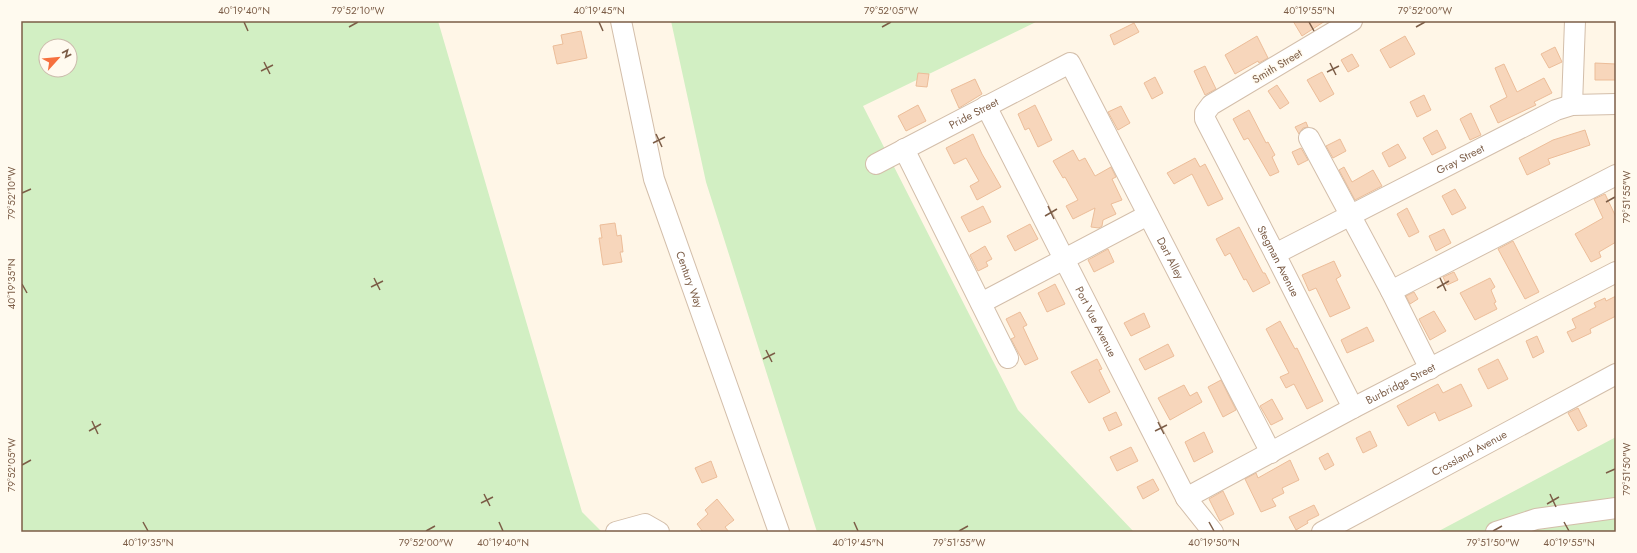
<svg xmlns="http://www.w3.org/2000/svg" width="1637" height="553" viewBox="0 0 1637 553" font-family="Jost,sans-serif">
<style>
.green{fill:#d2efc3;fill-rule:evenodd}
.building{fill:#f7d6bb;stroke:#ecbd99}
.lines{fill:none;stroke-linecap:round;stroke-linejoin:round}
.minor-casing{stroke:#d3beaa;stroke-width:22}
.minor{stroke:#fff;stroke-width:20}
.ticks{fill:none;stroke:#7c5d47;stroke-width:1.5}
.labels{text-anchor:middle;stroke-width:3;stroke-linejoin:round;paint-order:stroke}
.street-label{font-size:11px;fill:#7c5d47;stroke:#fffaef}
.neatline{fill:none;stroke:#7c5d47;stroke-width:1.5}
.ticks-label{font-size:10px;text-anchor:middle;fill:#7c5d47}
</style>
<rect width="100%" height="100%" fill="#fff6e7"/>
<path class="green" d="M 21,21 L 438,21 L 582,512 L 602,532 L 21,532 ZM 46,46 L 70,46 L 70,70 L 46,70 Z
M 671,21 L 1038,21 L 863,106 L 1018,410 L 1134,532 L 817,532 L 706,182 Z
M 1616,437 L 1616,532 L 1437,532 Z"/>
<path class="building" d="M 1293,21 L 1325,21 L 1302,36 Z
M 1134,23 L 1139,32 L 1114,45 L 1110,35 Z
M 581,31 L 587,58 L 557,64 L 553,46 L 563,44 L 561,35 Z
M 1257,36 L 1268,58 L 1259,63 L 1258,61 L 1235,74 L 1225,55 Z
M 1405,36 L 1415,54 L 1390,68 L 1380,50 Z
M 1555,47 L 1562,62 L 1549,68 L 1541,54 Z
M 1352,54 L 1359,66 L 1348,72 L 1341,60 Z
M 1595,63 L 1616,64 L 1616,80 L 1595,80 Z
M 1504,64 L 1517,92 L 1544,78 L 1552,93 L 1534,102 L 1536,105 L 1498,123 L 1490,106 L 1507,97 L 1495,68 Z
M 1205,66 L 1216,89 L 1205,95 L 1194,71 Z
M 1322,72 L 1334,94 L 1320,102 L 1307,80 Z
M 918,73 L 929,74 L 927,87 L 916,86 Z
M 1155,77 L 1163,93 L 1152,99 L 1144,83 Z
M 975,79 L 982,94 L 959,108 L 951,90 Z
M 1277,85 L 1289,103 L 1280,109 L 1268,91 Z
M 1424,95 L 1431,110 L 1417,117 L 1410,102 Z
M 918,105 L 926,121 L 906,131 L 898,116 Z
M 1035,105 L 1052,140 L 1038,147 L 1029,128 L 1025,130 L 1018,114 Z
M 1121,106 L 1130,123 L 1118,130 L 1108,112 Z
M 1249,110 L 1266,143 L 1268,142 L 1275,155 L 1272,157 L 1279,172 L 1270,176 L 1251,143 L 1248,138 L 1244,140 L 1233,119 Z
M 1471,113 L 1481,135 L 1470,140 L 1460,119 Z
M 1306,122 L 1308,127 L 1303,128 L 1299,134 L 1295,127 Z
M 1437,130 L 1446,148 L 1432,155 L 1423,138 Z
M 1585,130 L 1590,145 L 1548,159 L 1550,164 L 1527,175 L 1519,158 L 1553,140 Z
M 973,134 L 982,154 L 1001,187 L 977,200 L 970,186 L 979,181 L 966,158 L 954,164 L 946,148 Z
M 1340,139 L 1346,151 L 1333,158 L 1326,146 Z
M 1398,144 L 1406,158 L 1389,167 L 1382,153 Z
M 1301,148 L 1308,160 L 1298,165 L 1292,152 Z
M 1073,150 L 1079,161 L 1085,158 L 1095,176 L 1111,167 L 1116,177 L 1112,179 L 1122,200 L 1111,204 L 1116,214 L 1103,220 L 1102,226 L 1099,228 L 1091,227 L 1095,208 L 1073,219 L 1066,206 L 1078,200 L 1065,177 L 1063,178 L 1053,161 Z
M 1195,158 L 1200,167 L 1205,164 L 1223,199 L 1208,206 L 1192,174 L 1174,184 L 1167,173 Z
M 1344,167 L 1352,182 L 1373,170 L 1382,186 L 1355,200 L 1339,170 Z
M 1455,189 L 1466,208 L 1452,215 L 1442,196 Z
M 1605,194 L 1616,217 L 1616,242 L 1599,252 L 1601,257 L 1591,262 L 1575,234 L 1603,218 L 1594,199 Z
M 983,206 L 991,222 L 969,232 L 961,217 Z
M 1407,208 L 1419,232 L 1409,237 L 1397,214 Z
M 615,223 L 617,236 L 621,235 L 623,252 L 620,252 L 622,262 L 603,265 L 599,238 L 602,238 L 600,225 Z
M 1030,224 L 1038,239 L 1015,251 L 1007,236 Z
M 1239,227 L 1263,273 L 1265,273 L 1270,283 L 1253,292 L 1246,279 L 1244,280 L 1230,253 L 1225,256 L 1216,239 Z
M 1444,229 L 1451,243 L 1436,251 L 1429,236 Z
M 1513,241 L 1539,292 L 1525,299 L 1498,249 Z
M 985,246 L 992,259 L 986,262 L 988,266 L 978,271 L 970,255 Z
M 1108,249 L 1114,262 L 1094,272 L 1088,260 Z
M 1334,261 L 1341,276 L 1336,279 L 1350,308 L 1330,317 L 1316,288 L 1309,291 L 1302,275 Z
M 1454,272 L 1458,280 L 1447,285 L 1443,277 Z
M 1490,278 L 1495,287 L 1491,290 L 1496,302 L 1494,303 L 1497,309 L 1475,320 L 1460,293 Z
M 1055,284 L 1065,304 L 1047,312 L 1038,293 Z
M 1414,292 L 1418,299 L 1410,304 L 1406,296 Z
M 1616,296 L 1616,316 L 1590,329 L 1591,333 L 1572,342 L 1567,332 L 1576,328 L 1572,319 L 1596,307 L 1594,303 L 1605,298 L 1606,301 Z
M 1434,311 L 1446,331 L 1430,340 L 1419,319 Z
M 1020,312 L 1027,325 L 1023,327 L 1038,359 L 1025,365 L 1011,339 L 1015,337 L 1006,319 Z
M 1144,313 L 1150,327 L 1131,336 L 1124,323 Z
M 1280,321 L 1295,349 L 1297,348 L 1323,401 L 1307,409 L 1294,384 L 1286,388 L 1280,377 L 1289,373 L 1266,329 Z
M 1367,327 L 1374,341 L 1347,353 L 1341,340 Z
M 1537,336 L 1544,352 L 1533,358 L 1526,341 Z
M 1168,344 L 1174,356 L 1145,370 L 1139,359 Z
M 1097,359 L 1102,369 L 1099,370 L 1110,392 L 1089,403 L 1071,372 Z
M 1498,359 L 1508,379 L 1488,389 L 1478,369 Z
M 1221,380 L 1236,410 L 1223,417 L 1208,387 Z
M 1438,384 L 1443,393 L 1461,384 L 1472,406 L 1439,421 L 1435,412 L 1408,426 L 1397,406 Z
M 1184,385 L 1190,396 L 1197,392 L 1202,402 L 1170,420 L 1158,398 Z
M 1272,399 L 1283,419 L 1271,425 L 1260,406 Z
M 1578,408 L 1587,426 L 1578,431 L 1568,413 Z
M 1116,412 L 1122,425 L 1109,431 L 1103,418 Z
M 1370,431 L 1377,446 L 1363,453 L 1356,438 Z
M 1204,432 L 1213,452 L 1194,462 L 1185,442 Z
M 1131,447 L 1138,461 L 1117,471 L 1110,457 Z
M 1328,453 L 1334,465 L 1325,470 L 1319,458 Z
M 1290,460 L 1299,480 L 1282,488 L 1284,493 L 1272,499 L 1276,506 L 1261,512 L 1245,479 L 1256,473 L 1258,478 Z
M 711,461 L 717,477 L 702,483 L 695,468 Z
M 1153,479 L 1159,490 L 1143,499 L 1137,487 Z
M 1223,491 L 1234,514 L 1220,521 L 1209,499 Z
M 717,499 L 734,520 L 725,527 L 729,532 L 703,532 L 697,524 L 708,514 L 705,510 Z
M 1314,505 L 1319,515 L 1307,521 L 1308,523 L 1296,530 L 1289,517 Z"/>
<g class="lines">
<g class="minor-casing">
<g id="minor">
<path id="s1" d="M 621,21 L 654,179 L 779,532"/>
<path id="s2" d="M 1352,21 L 1211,105 L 1205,113 L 1205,119 L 1275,254 L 1353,408"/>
<path d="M 1572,105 L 1575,21"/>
<path id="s3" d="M 986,106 L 1186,498 L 1213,532"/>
<path d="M 1309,138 L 1391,291 L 1430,369"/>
<path d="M 904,149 L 1008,358"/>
<path id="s4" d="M 876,164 L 1070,63 L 1271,453"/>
<path id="s5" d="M 1275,254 L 1556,110 L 1572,105 L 1616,104"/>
<path d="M 1391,291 L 1616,175"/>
<path d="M 981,303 L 1148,215"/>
<path id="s6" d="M 1186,498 L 1353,408 L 1616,272"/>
<path d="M 616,532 L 645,524 L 659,532"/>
<path id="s7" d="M 1322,532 L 1616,374"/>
<path d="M 1496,532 L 1536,519 L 1616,508"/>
</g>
</g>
<use href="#minor" class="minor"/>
</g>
<path class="ticks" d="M 244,22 L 248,31M 599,22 L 603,31M 1309,22 L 1314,31M 349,27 L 358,22M 882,27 L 891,22M 1416,27 L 1425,22M 264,62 L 270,74M 1330,63 L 1336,75M 261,71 L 273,65M 1327,72 L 1339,66M 656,134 L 662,147M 653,143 L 665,137M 22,193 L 31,189M 1606,202 L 1615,197M 1048,206 L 1054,219M 1045,216 L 1057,209M 374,278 L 380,290M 1440,278 L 1446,291M 22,284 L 27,293M 371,287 L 383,281M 1437,288 L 1449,281M 766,350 L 772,362M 763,359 L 775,353M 92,421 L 98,434M 1158,422 L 1164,434M 89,431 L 101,424M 1155,431 L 1167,425M 22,465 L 31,460M 1606,473 L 1615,469M 484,494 L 490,506M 1550,494 L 1556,507M 481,503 L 493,497M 1547,504 L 1559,497M 143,522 L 148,531M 499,522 L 503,531M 854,522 L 858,531M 1209,522 L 1214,531M 1564,522 L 1569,531M 426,531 L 435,526M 959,531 L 968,526M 1493,531 L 1502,526"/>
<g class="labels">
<g class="street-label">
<text transform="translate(1277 66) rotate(-31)" y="4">Smith Street</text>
<text dy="4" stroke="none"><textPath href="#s4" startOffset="110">Pride Street</textPath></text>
<text dy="4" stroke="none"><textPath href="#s5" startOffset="208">Gray Street</textPath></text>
<text dy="4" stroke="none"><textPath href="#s4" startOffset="438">Dart Alley</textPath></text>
<text dy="4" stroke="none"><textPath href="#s2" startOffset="340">Stegman Avenue</textPath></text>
<text dy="4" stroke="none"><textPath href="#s1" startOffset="268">Century Way</textPath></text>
<text dy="4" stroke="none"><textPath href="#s3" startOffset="242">Port Vue Avenue</textPath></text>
<text dy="4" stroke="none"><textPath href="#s6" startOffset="243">Burbridge Street</textPath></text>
<text dy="4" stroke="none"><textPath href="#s7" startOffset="167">Crossland Avenue</textPath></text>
</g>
</g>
<rect width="1637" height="553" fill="none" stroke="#fffaef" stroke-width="44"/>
<g transform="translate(58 58) rotate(63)"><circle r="19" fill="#fffaef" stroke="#cbbbac"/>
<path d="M0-3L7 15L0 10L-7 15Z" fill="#f6703e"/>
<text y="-6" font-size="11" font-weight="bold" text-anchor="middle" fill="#7c5d47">N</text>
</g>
<rect x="22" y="22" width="1593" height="509" class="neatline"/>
<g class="ticks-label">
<text x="244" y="14">40°19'40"N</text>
<text x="358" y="14">79°52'10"W</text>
<text x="599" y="14">40°19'45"N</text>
<text x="891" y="14">79°52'05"W</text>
<text x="1309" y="14">40°19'55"N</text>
<text x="1425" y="14">79°52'00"W</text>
<text transform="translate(11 193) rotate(-90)" y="4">79°52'10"W</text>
<text transform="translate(1626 197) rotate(-90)" y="4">79°51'55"W</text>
<text transform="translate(11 284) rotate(-90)" y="4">40°19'35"N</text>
<text transform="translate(11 465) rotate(-90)" y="4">79°52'05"W</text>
<text transform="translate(1626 469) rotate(-90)" y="4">79°51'50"W</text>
<text x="148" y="546">40°19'35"N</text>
<text x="426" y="546">79°52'00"W</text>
<text x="503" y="546">40°19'40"N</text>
<text x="858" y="546">40°19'45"N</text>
<text x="959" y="546">79°51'55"W</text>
<text x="1214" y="546">40°19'50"N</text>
<text x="1493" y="546">79°51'50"W</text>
<text x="1569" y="546">40°19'55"N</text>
</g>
</svg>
